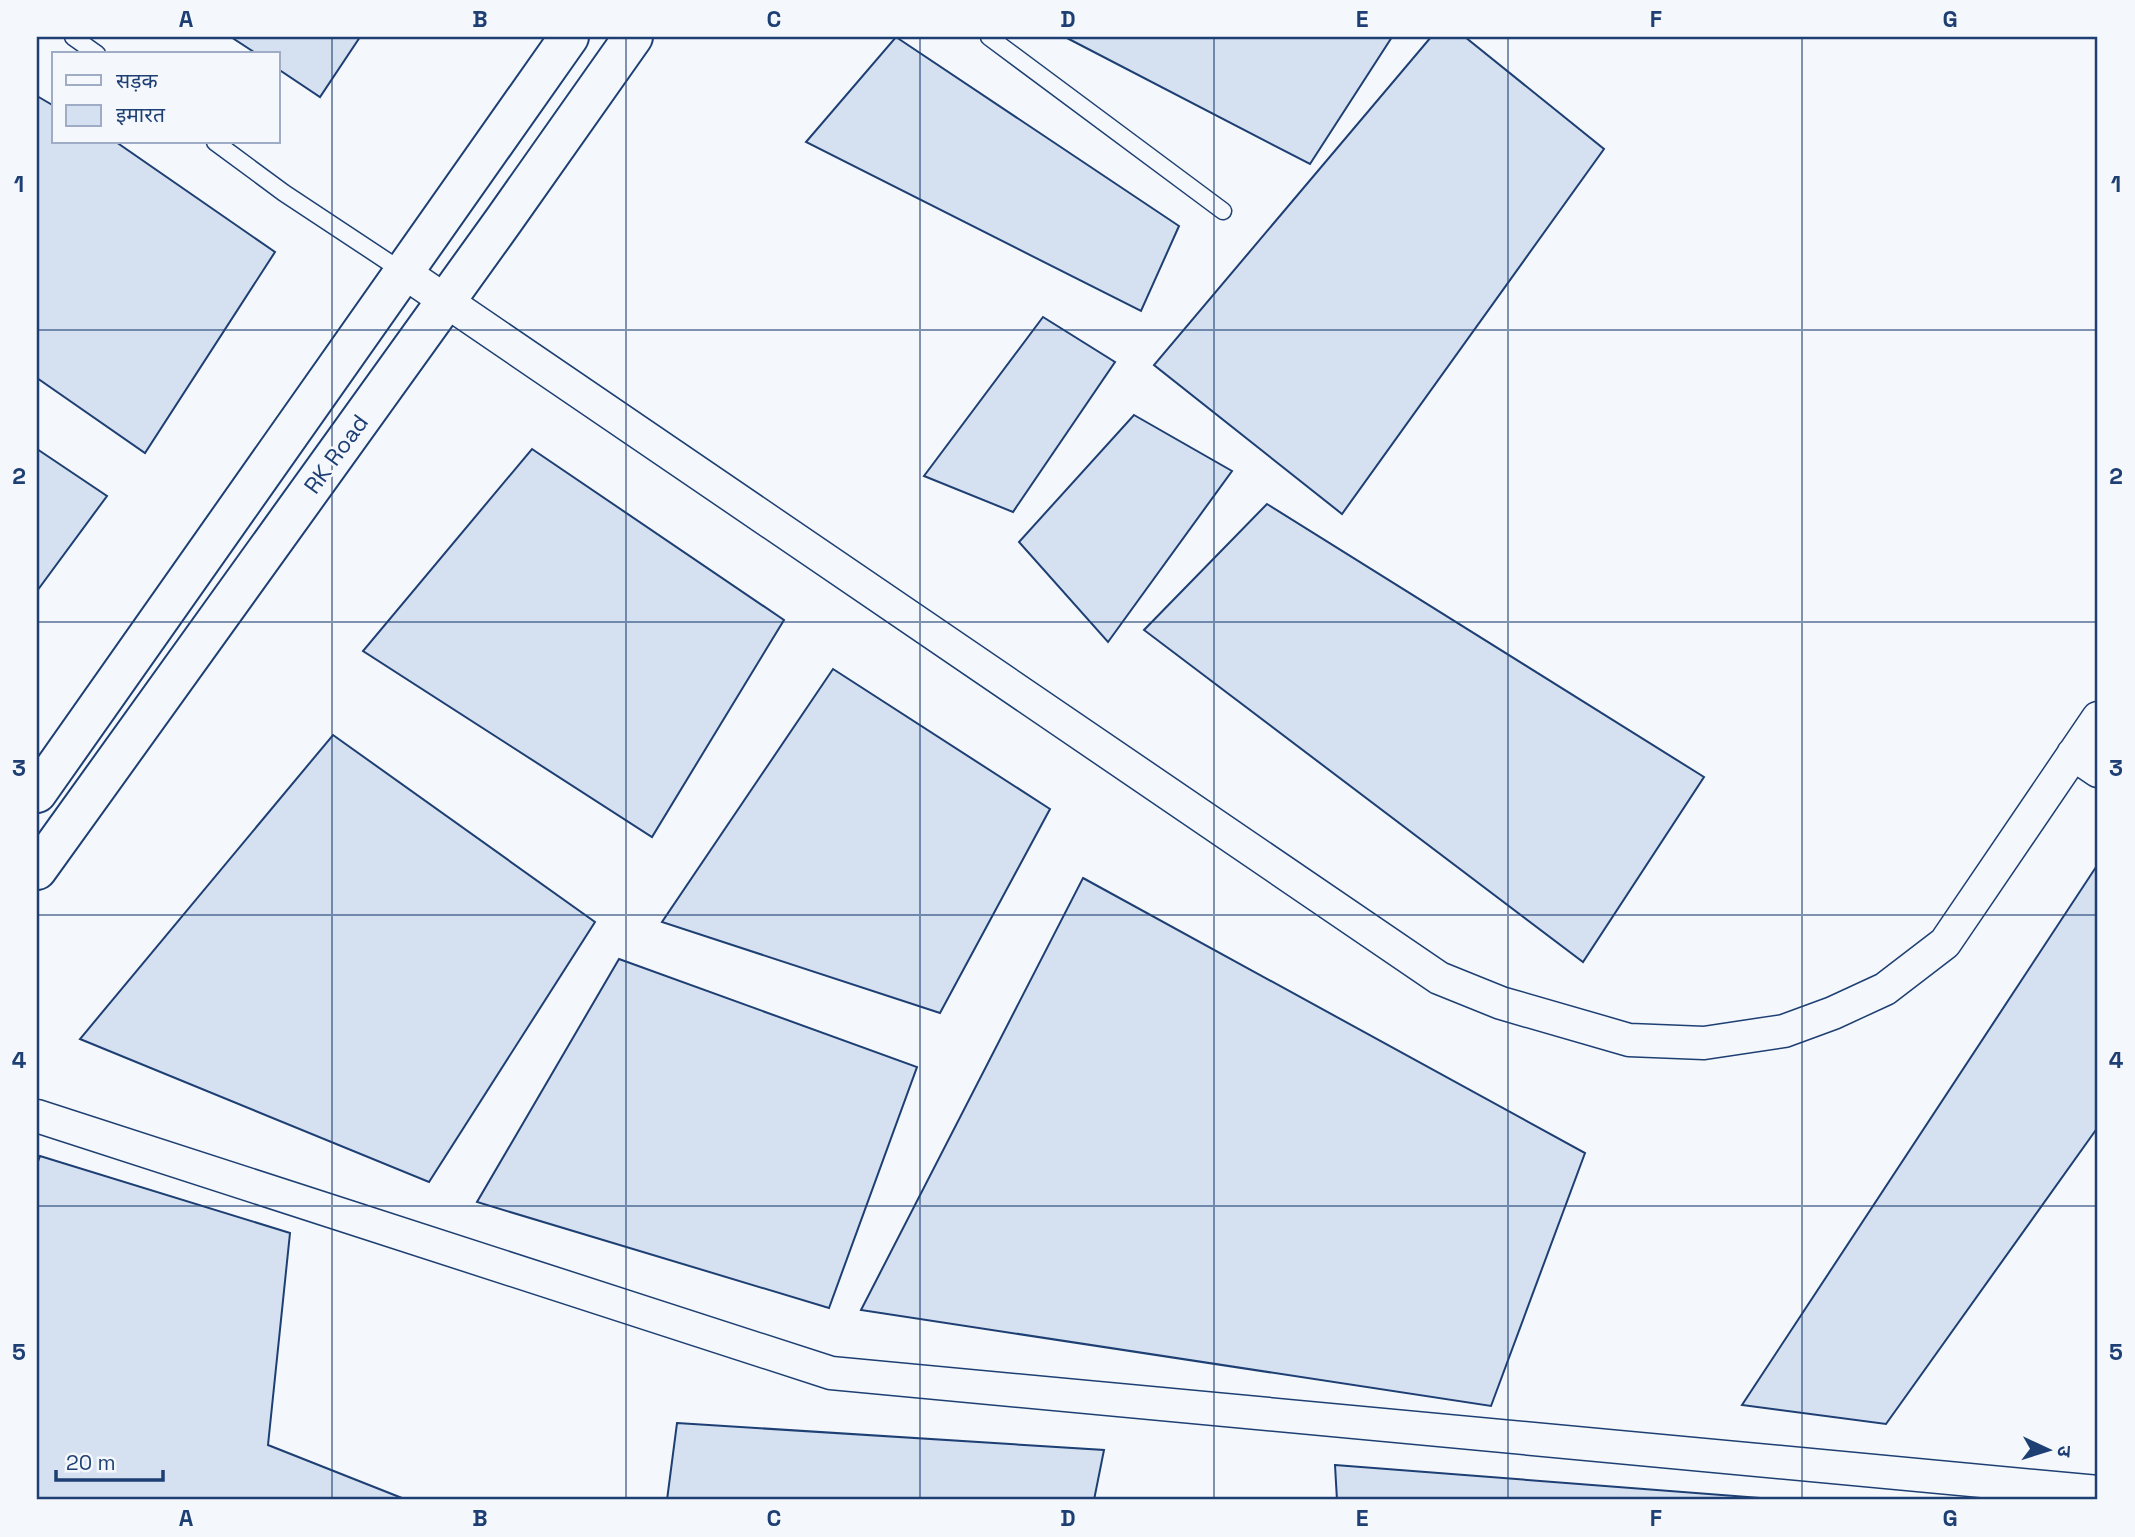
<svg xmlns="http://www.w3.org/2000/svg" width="2135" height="1537" viewBox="0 0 2135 1537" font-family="'Space Grotesk','Noto Sans Devanagari',sans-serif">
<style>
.building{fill:#d5e0f0;stroke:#1d3f73;stroke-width:2}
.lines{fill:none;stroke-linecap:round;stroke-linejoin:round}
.lane-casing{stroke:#1d3f73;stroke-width:19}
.street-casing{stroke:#1d3f73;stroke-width:35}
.secondary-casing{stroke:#1d3f73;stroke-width:42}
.lane{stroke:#f4f7fb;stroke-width:16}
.street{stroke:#f4f7fb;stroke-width:32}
.secondary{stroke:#f4f7fb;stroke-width:38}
.grid{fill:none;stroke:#1d3f73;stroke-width:2;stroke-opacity:0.55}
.labels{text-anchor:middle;stroke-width:5;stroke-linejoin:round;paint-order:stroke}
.street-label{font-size:23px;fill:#1d3f73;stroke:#f4f7fb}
.neatline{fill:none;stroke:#1d3f73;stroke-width:2.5}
.grid-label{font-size:23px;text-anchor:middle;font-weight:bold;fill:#1d3f73}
</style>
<rect width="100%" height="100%" fill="#f4f7fb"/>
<path class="building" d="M 231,37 L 360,37 L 320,97 L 278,69 L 278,54 L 257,54 Z
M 896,37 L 1179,226 L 1141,311 L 806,142 Z
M 1065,37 L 1392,37 L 1310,164 Z
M 1431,37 L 1465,37 L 1604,149 L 1342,514 L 1154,365 Z
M 37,96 L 54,106 L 54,142 L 116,142 L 275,252 L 145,453 L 37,378 Z
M 1043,317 L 1115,362 L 1013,512 L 924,476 Z
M 1134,415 L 1232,471 L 1108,642 L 1019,542 Z
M 37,449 L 107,496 L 37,591 Z
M 532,449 L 784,620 L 652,837 L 363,651 Z
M 1267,504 L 1704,777 L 1583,962 L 1144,630 Z
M 833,669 L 1050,809 L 940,1013 L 662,922 Z
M 333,735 L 595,922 L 429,1182 L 80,1039 Z
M 2098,864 L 2098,1127 L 1886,1424 L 1742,1405 Z
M 1083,878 L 1585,1153 L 1491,1406 L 861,1310 Z
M 619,959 L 917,1067 L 829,1308 L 477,1202 Z
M 40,1156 L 290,1233 L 268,1445 L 407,1500 L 37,1500 L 37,1164 Z
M 677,1423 L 1104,1450 L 1094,1500 L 667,1500 Z
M 1335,1465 L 1787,1500 L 1337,1500 Z"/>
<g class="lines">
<g class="lane-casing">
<path id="lane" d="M 73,37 L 97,54
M 989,37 L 1223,211
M 215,142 L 284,193 L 402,271"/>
</g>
<g class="street-casing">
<path id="street" d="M 402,271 L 1439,978 L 1501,1003 L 1629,1040 L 1704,1043 L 1784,1031 L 1833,1013 L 1885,989 L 1945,943 L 2098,718
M 2073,754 L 2098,771
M 37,1116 L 831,1373 L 2098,1492"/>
</g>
<g class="secondary-casing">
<path id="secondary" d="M 37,793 L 569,37
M 37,870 L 504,220 L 633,37"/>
</g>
<use href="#lane" class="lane"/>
<use href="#street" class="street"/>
<use href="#secondary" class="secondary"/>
</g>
<path class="grid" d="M 332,37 L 332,1500M 626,37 L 626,1500M 920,37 L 920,1500M 1214,37 L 1214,1500M 1508,37 L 1508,1500M 1802,37 L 1802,1500M 37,330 L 2098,330M 37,622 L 2098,622M 37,915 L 2098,915M 37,1206 L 2098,1206"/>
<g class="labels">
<g class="street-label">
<text transform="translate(336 454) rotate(-54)" y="8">RK Road</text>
</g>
</g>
<rect width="2135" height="1537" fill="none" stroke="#f4f7fb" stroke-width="77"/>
<rect x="52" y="52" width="228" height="91" fill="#f4f7fb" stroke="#9eadc5" stroke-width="2"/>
<rect x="66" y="75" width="35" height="10" fill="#f4f7fb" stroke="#9eadc5" stroke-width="2"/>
<text x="116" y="88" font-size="21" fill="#1d3f73">सड़क</text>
<rect x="66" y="105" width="35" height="21" fill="#d5e0f0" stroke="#9eadc5" stroke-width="2"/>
<text x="116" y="122" font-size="21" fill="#1d3f73">इमारत</text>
<g transform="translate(2048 1450) rotate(94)" stroke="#f4f7fb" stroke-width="5" paint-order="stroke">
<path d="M0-5L12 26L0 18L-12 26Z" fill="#1d3f73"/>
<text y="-10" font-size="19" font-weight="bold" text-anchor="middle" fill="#1d3f73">उ</text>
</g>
<path d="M56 1470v10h107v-10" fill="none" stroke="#1d3f73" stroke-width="3.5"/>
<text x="66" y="1470" font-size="21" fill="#1d3f73" stroke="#f4f7fb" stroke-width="5" paint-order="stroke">20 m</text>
<rect x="38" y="38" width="2058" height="1460" class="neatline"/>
<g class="grid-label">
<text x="186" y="27">A</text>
<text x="480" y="27">B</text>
<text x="774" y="27">C</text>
<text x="1068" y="27">D</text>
<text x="1362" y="27">E</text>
<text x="1656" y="27">F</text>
<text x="1950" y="27">G</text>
<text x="19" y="192">1</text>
<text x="2116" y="192">1</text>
<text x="19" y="484">2</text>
<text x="2116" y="484">2</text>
<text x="19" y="776">3</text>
<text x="2116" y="776">3</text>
<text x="19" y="1068">4</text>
<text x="2116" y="1068">4</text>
<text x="19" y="1360">5</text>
<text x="2116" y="1360">5</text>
<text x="186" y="1526">A</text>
<text x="480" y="1526">B</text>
<text x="774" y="1526">C</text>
<text x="1068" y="1526">D</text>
<text x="1362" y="1526">E</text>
<text x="1656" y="1526">F</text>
<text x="1950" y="1526">G</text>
</g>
</svg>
